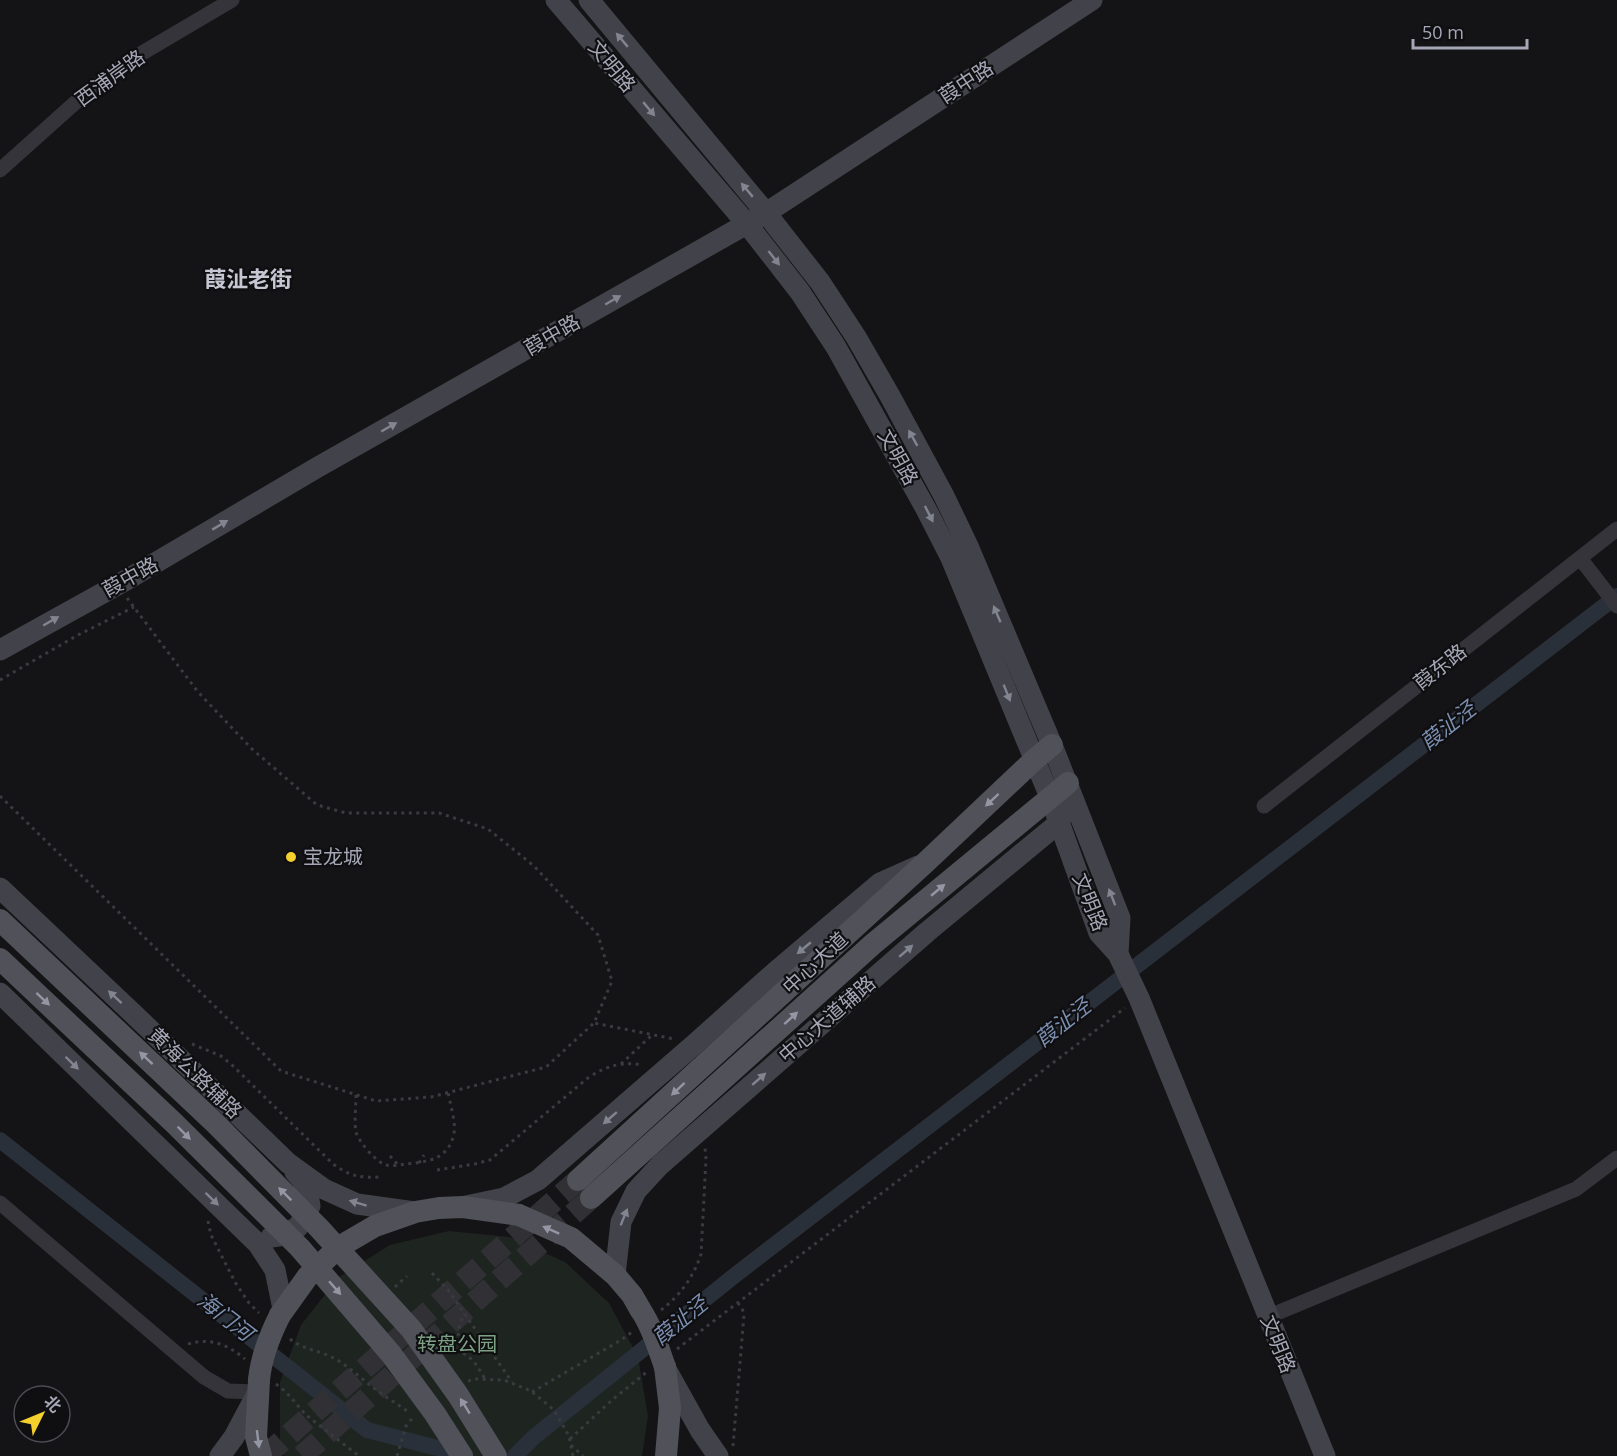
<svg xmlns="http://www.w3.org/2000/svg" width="1617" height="1456" viewBox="0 0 1617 1456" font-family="'Open Sans','Noto Sans SC',sans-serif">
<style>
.park{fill:#1e2520}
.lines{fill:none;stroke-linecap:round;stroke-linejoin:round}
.canal{stroke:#2a3039;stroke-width:16}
.primary-tunnel{stroke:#313135;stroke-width:22;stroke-dasharray:22 11;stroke-linecap:butt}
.path{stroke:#3a3b41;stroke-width:3;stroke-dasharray:3 4.5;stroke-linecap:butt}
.street{stroke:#34343a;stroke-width:15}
.secondary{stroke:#42434a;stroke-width:21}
.primary{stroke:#505159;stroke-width:22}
.primary-bridge{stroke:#505159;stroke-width:22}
.oneway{fill:#828490}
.oneway2{fill:#9496a3}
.poi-dot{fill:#f3d02e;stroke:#0f0e10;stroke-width:2}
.labels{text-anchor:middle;stroke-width:4.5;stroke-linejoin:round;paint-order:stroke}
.street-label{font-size:20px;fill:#a5a7b6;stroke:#0f0e10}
.poi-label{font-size:20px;fill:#a5a7b6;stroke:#0f0e10;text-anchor:start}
.park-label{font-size:20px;fill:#7ca184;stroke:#0f0e10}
.water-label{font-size:21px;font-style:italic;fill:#7b8fb1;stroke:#0f0e10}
.quarter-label{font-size:22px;font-weight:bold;fill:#c6c7d2;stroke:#0f0e10}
</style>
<rect width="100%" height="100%" fill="#141315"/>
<path class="park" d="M 449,1231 L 509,1237 L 565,1262 L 609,1303 L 638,1357 L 648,1416 L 642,1456 L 284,1456 L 280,1443 L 280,1382 L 301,1325 L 339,1277 L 390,1245 Z"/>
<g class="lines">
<path class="canal" d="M 0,1140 L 367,1430 L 465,1455
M 515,1456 L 534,1437 L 734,1276 L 1617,596"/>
<path class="primary-tunnel" d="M 265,1456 L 578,1180
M 302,1456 L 591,1198"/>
<path class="path" d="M 127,598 L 198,692 L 252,749 L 317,805 L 346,813 L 439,813 L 488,829 L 534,866 L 598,935 L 612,981 L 594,1023 L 674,1039
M 0,680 L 78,635 L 134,607
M 0,796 L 281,1071 L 376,1101 L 431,1097 L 546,1067 L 594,1023
M 192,1044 L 221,1056 L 232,1065 L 333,1164 C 350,1176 359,1178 380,1177
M 621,1064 L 653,1034
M 356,1095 C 356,1104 354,1124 356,1132 C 358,1141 377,1163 386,1165 C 392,1166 399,1165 405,1164 C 427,1162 449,1160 454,1133 C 456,1123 450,1103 448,1092
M 390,1156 L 398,1165
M 419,1163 L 424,1155
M 437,1170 L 475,1164 L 490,1160 L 589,1077 C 607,1066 623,1061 643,1065
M 208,1221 L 211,1235 L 235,1282 L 249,1303 L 259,1313
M 432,1273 L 448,1290 L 512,1382
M 395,1287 L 407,1276
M 661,1310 C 680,1296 694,1276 701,1254 L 706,1159 L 705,1148
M 290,1339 C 305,1351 321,1350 337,1360 C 352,1369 365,1382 379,1392 C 389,1399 400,1406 410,1413
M 188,1344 C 211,1337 228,1345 245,1359
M 449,1348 C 470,1354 474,1360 485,1379
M 677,1349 L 1125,1008
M 458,1351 C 458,1337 457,1326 465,1314
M 468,1381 L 475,1379 L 504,1380 L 531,1391 L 554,1410 L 569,1436 L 573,1456
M 276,1384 L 286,1392 L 306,1415 L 359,1456
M 532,1392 L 621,1340 L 632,1332
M 570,1439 L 612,1400 L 648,1371
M 571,1445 L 583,1456
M 733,1446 L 744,1315 L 742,1308 L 738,1303
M 397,1456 L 406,1426 L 414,1416"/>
<path class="street" d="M 0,170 L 86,93 L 132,59 L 232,0
M 1580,558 L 1617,606
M 1264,806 L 1617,529
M 0,1203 L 204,1377 L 228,1391 L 258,1392
M 1267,1317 L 1576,1189 L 1617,1158"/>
<path class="secondary" d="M 556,0 L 747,224 L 800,292 L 836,347 L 926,509 L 951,558 L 1050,797 L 1099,933 L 1118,954 L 1139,998 L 1325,1456
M 589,0 L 766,213 L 820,282 L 856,337 L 890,396 L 944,496 L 968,546 L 1052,745 L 1120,918 L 1118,954
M 0,650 L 128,579 L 318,467 L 766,213 L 1092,0
M 0,888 L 143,1023 L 288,1163 L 324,1189 L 357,1204 L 415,1212
M 0,993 L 258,1244 L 275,1270 L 283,1309
M 466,1206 L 504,1198 L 538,1180 L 696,1043 L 774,973 L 880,883 L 918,866
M 271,1237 L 279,1236 L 298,1227 L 310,1206 L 308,1195 L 302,1180 L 295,1172
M 615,1275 L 621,1222 L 636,1191 L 660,1165 L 927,932 L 1060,822 L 1062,810
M 666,1369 L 700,1430 L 718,1456
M 220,1456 L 234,1437 L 258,1392"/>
<path class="primary" d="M 578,1180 L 925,863 L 1034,760 L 1052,745
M 591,1198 L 873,944 L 1068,783
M 280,1315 L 308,1276 L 339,1247 L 375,1226 L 415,1212 L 439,1208 L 463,1207 L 519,1215 L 571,1238 L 615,1275 L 632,1295 L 640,1309
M 665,1367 L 670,1408 L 666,1456
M 259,1380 L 256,1437 L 261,1456"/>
<path class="primary-bridge" d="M 0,920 L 216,1124 L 319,1228 L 411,1329 L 458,1395 L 496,1456
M 0,959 L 174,1123 L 300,1248 L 391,1354 L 435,1414 L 462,1456
M 640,1309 C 652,1327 658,1347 665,1367
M 259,1380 C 261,1357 270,1335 280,1315"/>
</g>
<defs><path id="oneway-solid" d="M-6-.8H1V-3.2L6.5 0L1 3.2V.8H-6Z" transform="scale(1.5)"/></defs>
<g class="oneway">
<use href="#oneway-solid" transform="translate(622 40) rotate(-130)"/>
<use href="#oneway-solid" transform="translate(649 109) rotate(50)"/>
<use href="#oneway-solid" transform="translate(747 190) rotate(-130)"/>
<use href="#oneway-solid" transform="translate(774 258) rotate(52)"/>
<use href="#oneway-solid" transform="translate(613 300) rotate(-30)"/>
<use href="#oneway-solid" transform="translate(389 427) rotate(-30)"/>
<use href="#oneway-solid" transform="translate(913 438) rotate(-119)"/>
<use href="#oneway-solid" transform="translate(929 514) rotate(63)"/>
<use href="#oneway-solid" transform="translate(220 525) rotate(-31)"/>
<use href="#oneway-solid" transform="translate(997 614) rotate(-113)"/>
<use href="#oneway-solid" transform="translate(51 621) rotate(-30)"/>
<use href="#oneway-solid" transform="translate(1007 693) rotate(68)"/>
<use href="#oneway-solid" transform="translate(1112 897) rotate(-111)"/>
<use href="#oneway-solid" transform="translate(804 948) rotate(140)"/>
<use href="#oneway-solid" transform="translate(906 951) rotate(-41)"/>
<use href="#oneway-solid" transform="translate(115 997) rotate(-137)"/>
<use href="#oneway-solid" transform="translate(72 1063) rotate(44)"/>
<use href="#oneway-solid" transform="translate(759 1079) rotate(-41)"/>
<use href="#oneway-solid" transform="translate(610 1118) rotate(139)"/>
<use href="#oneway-solid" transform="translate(212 1199) rotate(44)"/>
<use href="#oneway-solid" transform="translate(358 1203) rotate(-163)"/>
<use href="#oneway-solid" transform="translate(624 1217) rotate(-68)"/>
</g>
<g class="oneway2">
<use href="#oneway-solid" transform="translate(992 800) rotate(137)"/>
<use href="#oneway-solid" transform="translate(938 890) rotate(-40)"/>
<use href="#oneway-solid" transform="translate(43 999) rotate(43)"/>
<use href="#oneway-solid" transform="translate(791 1018) rotate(-42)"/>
<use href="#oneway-solid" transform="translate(146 1058) rotate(-137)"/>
<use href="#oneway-solid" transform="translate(678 1089) rotate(137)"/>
<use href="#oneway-solid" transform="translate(184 1133) rotate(45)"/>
<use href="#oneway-solid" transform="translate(285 1194) rotate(-135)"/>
<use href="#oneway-solid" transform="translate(551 1230) rotate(-156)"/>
<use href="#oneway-solid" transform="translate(335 1288) rotate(49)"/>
<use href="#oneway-solid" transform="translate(465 1406) rotate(-122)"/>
<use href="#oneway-solid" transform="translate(258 1439) rotate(83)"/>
</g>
<circle class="poi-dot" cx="291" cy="857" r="6"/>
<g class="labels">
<g class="street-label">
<text transform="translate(612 66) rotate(50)" y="7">文明路</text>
<text transform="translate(110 78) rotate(-36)" y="7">西浦岸路</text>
<text transform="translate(966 82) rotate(-33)" y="7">葭中路</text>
<text transform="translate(552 335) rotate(-30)" y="7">葭中路</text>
<text transform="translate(898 457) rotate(61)" y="7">文明路</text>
<text transform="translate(130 577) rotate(-29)" y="7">葭中路</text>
<text transform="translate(1440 667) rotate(-38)" y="7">葭东路</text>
<text transform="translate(1090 902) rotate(68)" y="7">文明路</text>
<text transform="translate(815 963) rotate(-43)" y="7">中心大道</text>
<text transform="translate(827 1019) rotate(-41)" y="7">中心大道辅路</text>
<text transform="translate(195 1073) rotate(44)" y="7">黄海公路辅路</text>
<text transform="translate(1278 1344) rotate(68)" y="7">文明路</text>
</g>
<g class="poi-label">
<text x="303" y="864">宝龙城</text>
</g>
<g class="park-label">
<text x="457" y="1351">转盘公园</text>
</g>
<g class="water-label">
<text transform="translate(1448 726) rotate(-38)" y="7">葭沚泾</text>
<text transform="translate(1063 1023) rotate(-38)" y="7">葭沚泾</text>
<text transform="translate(225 1317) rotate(38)" y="7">海门河</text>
<text transform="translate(680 1321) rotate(-39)" y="7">葭沚泾</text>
</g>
<g class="quarter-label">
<text x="248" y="287">葭沚老街</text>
</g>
</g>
<g transform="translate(42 1414) rotate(47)"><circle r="28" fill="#0f0e10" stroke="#4b4b52" stroke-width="1.5"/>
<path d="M0-4.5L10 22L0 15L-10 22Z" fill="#f3d02e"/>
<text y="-9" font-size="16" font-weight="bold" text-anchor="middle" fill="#a5a7b6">北</text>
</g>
<path d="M1413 39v9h114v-9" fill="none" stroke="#a5a7b6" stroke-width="3"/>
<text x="1422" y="39" font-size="18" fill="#a5a7b6" stroke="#0f0e10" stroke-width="4.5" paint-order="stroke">50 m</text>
</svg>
